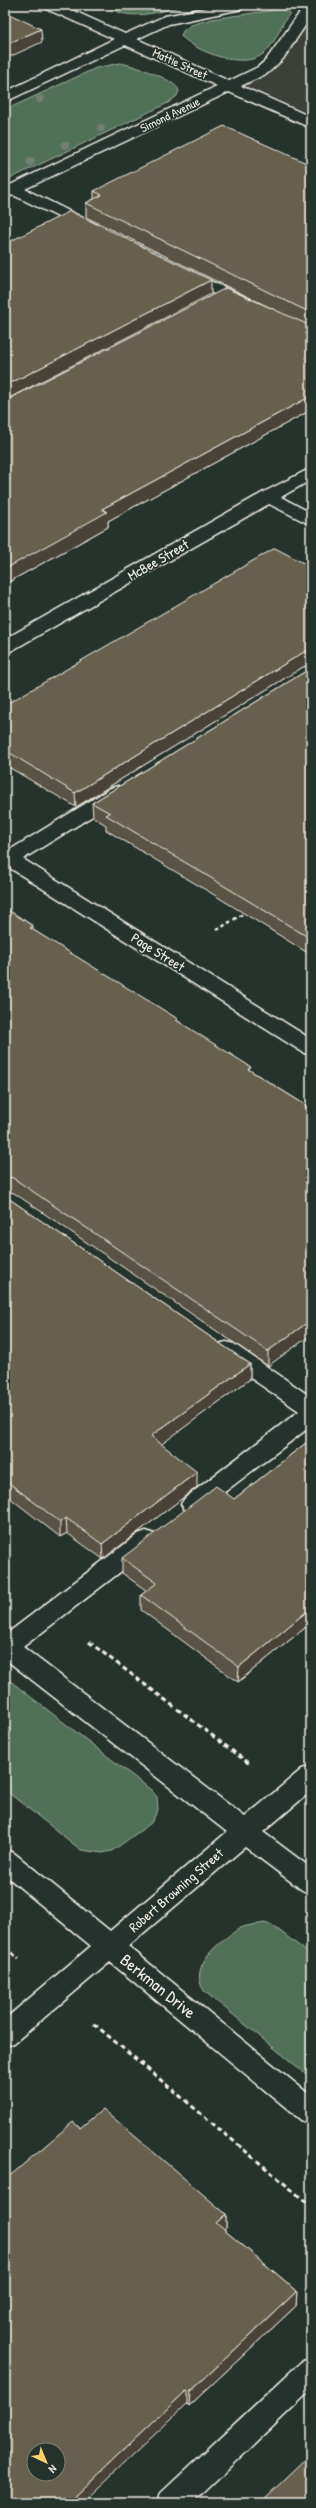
<svg xmlns="http://www.w3.org/2000/svg" width="316" height="2508" viewBox="0 0 316 2508" font-family="'Patrick Hand',sans-serif">
<style>
.built{fill:#3a4038}
.green{fill:#517058;stroke:#a2b0a0}
.lines{fill:none;stroke-linecap:round;stroke-linejoin:round}
.minor-casing{stroke:#f4f1e8;stroke-width:3}
.path-far1{stroke:#f4f1e8;stroke-width:2.5;stroke-dasharray:3.5 3;stroke-linecap:butt}
.path{stroke:#f4f1e8;stroke-width:3;stroke-dasharray:5 3.5;stroke-linecap:butt}
.minor{fill:#26332d;fill-rule:evenodd}
.tree{fill:#747f74}
.wall{fill:#595345;stroke:#f4f1e8}
.shaded-wall{fill:#484338;stroke:#f4f1e8}
.building{fill:#676050;stroke:#f4f1e8;fill-rule:evenodd}
.labels{text-anchor:middle;stroke-width:3.5;stroke-linejoin:round;paint-order:stroke}
.far-street-label{font-size:12px;fill:#f4f1e8;stroke:#26332d}
.street-label{font-size:14px;fill:#f4f1e8;stroke:#26332d}
.near-street-label{font-size:17px;fill:#f4f1e8;stroke:#26332d}
</style>
<rect width="100%" height="100%" fill="#26332d"/>
<filter id="ink" filterUnits="userSpaceOnUse"><feTurbulence type="fractalNoise" baseFrequency=".025" numOctaves="2"/><feDisplacementMap in="SourceGraphic" scale="8" xChannelSelector="R" yChannelSelector="G"/><feConvolveMatrix kernelMatrix="1 2 1 2 8 2 1 2 1" color-interpolation-filters="sRGB"/></filter>
<g filter="url(#ink)">
<path class="built" d="M 311,7 L 311,123 L 229,86 L 263,70 Z"/>
<path class="green" d="M 105,5 L 185,5 C 160,12 127,23 105,5 Z
M 281,9 L 290,13 C 280,25 276,44 263,54 C 243,70 197,52 181,36 L 183,31 L 191,25 L 212,19 Z
M 120,63 C 133,65 176,79 179,91 L 177,96 L 168,103 L 5,181 L 5,110 L 96,68 Z
M 5,1677 L 151,1790 L 157,1797 L 158,1810 L 151,1823 L 112,1851 L 102,1853 L 81,1850 L 5,1790 Z
M 264,1923 L 272,1925 L 311,1955 L 311,2078 L 204,1991 C 188,1966 218,1943 237,1930 C 244,1925 255,1925 264,1923 Z"/>
<g class="lines">
<g class="minor-casing">
<path id="minor" d="M 42,5 L 61,5 L 125,34 L 165,16 L 220,5 L 249,5 L 242,9 L 169,24 L 137,39 L 229,81 L 258,67 L 266,60 L 305,5 L 311,5 L 311,17 L 283,59 L 268,73 L 241,86 L 311,117 L 311,128 L 229,92 L 25,189 L 97,225 L 99,228 L 91,233 L 13,195 L 5,198 L 5,187 L 8,186 L 217,86 L 125,45 L 5,102 L 5,92 L 114,39 L 44,8 Z
M 185,269 L 253,301 L 255,304 L 247,309 L 241,307 L 179,277 L 177,274 L 179,271 Z
M 311,468 L 311,480 L 281,497 L 311,513 L 311,525 L 269,504 L 11,651 L 5,652 L 5,639 L 262,493 Z
M 118,786 L 125,788 L 128,792 L 125,796 L 23,859 L 311,1039 L 311,1055 L 304,1053 L 5,865 L 5,850 L 8,851 L 111,788 Z
M 226,1342 L 234,1344 L 311,1397 L 311,1426 L 201,1510 L 193,1513 L 185,1510 L 181,1504 L 185,1498 L 299,1411 L 218,1356 L 215,1350 L 218,1344 Z
M 146,1531 L 154,1534 L 158,1540 L 154,1546 L 23,1647 L 245,1817 L 302,1769 L 311,1766 L 311,1791 L 263,1832 L 311,1868 L 311,1894 L 302,1890 L 245,1847 L 128,1946 L 311,2096 L 311,2124 L 301,2120 L 110,1962 L 14,2043 L 5,2046 L 5,2019 L 91,1946 L 5,1875 L 5,1850 L 14,1853 L 110,1931 L 227,1832 L 5,1659 L 5,1635 L 138,1534 Z
M 311,2358 L 311,2390 L 193,2503 L 157,2503 L 161,2493 L 301,2362 Z"/>
</g>
<path class="path-far1" d="M 217,930 L 246,912"/>
<path class="path" d="M 5,1580 L 11,1584
M 89,1642 L 251,1765
M 5,1947 L 19,1959
M 94,2024 L 311,2206"/>
<use href="#minor" class="minor"/>
</g>
<g class="tree">
<circle cx="40" cy="99" r="4"/>
<circle cx="101" cy="128" r="4"/>
<circle cx="65" cy="145" r="4"/>
<circle cx="31" cy="162" r="4"/>
</g>
<path class="wall" d="M 311,165 L 311,410 L 108,521 L 108,527 L 5,584 L 5,401 L 275,310 L 86,217 L 86,203 L 94,199 L 94,191 Z
M 311,567 L 311,665 L 303,667 L 76,807 L 5,765 L 5,705 Z
M 311,668 L 311,955 L 216,896 L 106,830 L 106,825 L 93,817 L 92,803 Z
M 5,908 L 33,926 L 33,930 L 178,1021 L 251,1071 L 307,1106 L 268,1366 L 14,1193 L 5,1191 Z
M 5,1196 L 250,1364 L 250,1379 L 161,1444 L 197,1487 L 103,1559 L 67,1533 L 60,1537 L 5,1494 Z
M 311,1439 L 311,1623 L 238,1682 L 141,1610 L 141,1595 L 147,1591 L 122,1573 L 122,1558 L 234,1499 Z
M 80,2128 L 226,2214 L 226,2228 L 224,2230 L 297,2291 L 296,2306 L 189,2406 L 187,2404 Z"/>
<path class="shaded-wall" d="M 41,29 L 42,42 L 5,59 L 5,45 Z
M 211,280 L 211,294 L 5,400 L 5,386 Z
M 311,396 L 311,410 L 108,521 L 108,527 L 5,584 L 5,569 L 102,509 Z
M 311,651 L 311,665 L 303,667 L 76,807 L 75,793 L 304,652 Z
M 311,1320 L 311,1335 L 268,1366 L 268,1351 Z
M 250,1364 L 250,1379 L 151,1452 L 151,1436 Z
M 197,1472 L 197,1487 L 103,1559 L 102,1544 Z
M 66,1518 L 67,1533 L 60,1537 L 60,1522 Z
M 311,1608 L 311,1623 L 238,1682 L 239,1667 Z
M 226,2214 L 226,2228 L 216,2238 L 216,2223 Z
M 297,2291 L 296,2306 L 189,2406 L 190,2392 Z
M 187,2390 L 187,2404 L 82,2503 L 67,2503 Z"/>
<path class="building" d="M 5,12 L 41,29 L 5,45 Z
M 224,126 L 311,165 L 311,313 L 86,203 L 102,195 L 94,191 Z
M 70,211 L 211,280 L 5,386 L 5,244 Z
M 226,288 L 311,326 L 311,396 L 102,509 L 107,512 L 5,569 L 5,401 Z
M 275,548 L 311,567 L 311,651 L 304,652 L 75,793 L 5,750 L 5,705 Z
M 311,668 L 311,939 L 216,881 L 106,815 L 110,813 L 92,803 Z
M 5,908 L 33,926 L 30,928 L 178,1019 L 176,1020 L 251,1067 L 248,1069 L 307,1106 L 305,1107 L 311,1111 L 311,1320 L 268,1351 L 13,1178 L 5,1176 Z
M 5,1196 L 250,1364 L 151,1436 L 197,1472 L 102,1544 L 66,1518 L 60,1522 L 5,1480 Z
M 311,1439 L 311,1608 L 239,1667 L 141,1595 L 157,1583 L 122,1558 L 216,1486 L 234,1499 Z
M 103,2109 L 226,2214 L 216,2223 L 297,2291 L 190,2392 L 187,2390 L 67,2503 L 5,2503 L 5,2180 L 73,2122 L 80,2128 ZM 34,2450 L 58,2450 L 58,2474 L 34,2474 Z
M 311,2454 L 311,2503 L 264,2503 L 262,2501 Z"/>
</g>
<g class="labels">
<g class="far-street-label">
<text transform="translate(180 64) rotate(24)" y="4">Mattie Street</text>
<text transform="translate(170 115) rotate(-26)" y="4">Simond Avenue</text>
</g>
<g class="street-label">
<text transform="translate(158 560) rotate(-30)" y="5">McBee Street</text>
<text transform="translate(158 952) rotate(32)" y="5">Page Street</text>
<text transform="translate(176 1890) rotate(-41)" y="5">Robert Browning Street</text>
</g>
<g class="near-street-label">
<text transform="translate(158 1986) rotate(39)" y="6">Berkman Drive</text>
</g>
</g>
<rect width="316" height="2508" fill="none" stroke="#26332d" stroke-width="20"/>
<rect x="10" y="10" width="296" height="2488" fill="none" stroke="#f4f1e8" stroke-width="1.5" filter="url(#ink)"/>
<g transform="translate(46 2462) rotate(136)"><circle r="19" fill="#26332d" stroke="#787f78"/>
<path d="M0-3L7 15L0 10L-7 15Z" fill="#ffd166"/>
<text y="-6" font-size="11" font-weight="bold" text-anchor="middle" fill="#f4f1e8">N</text>
</g>
</svg>
